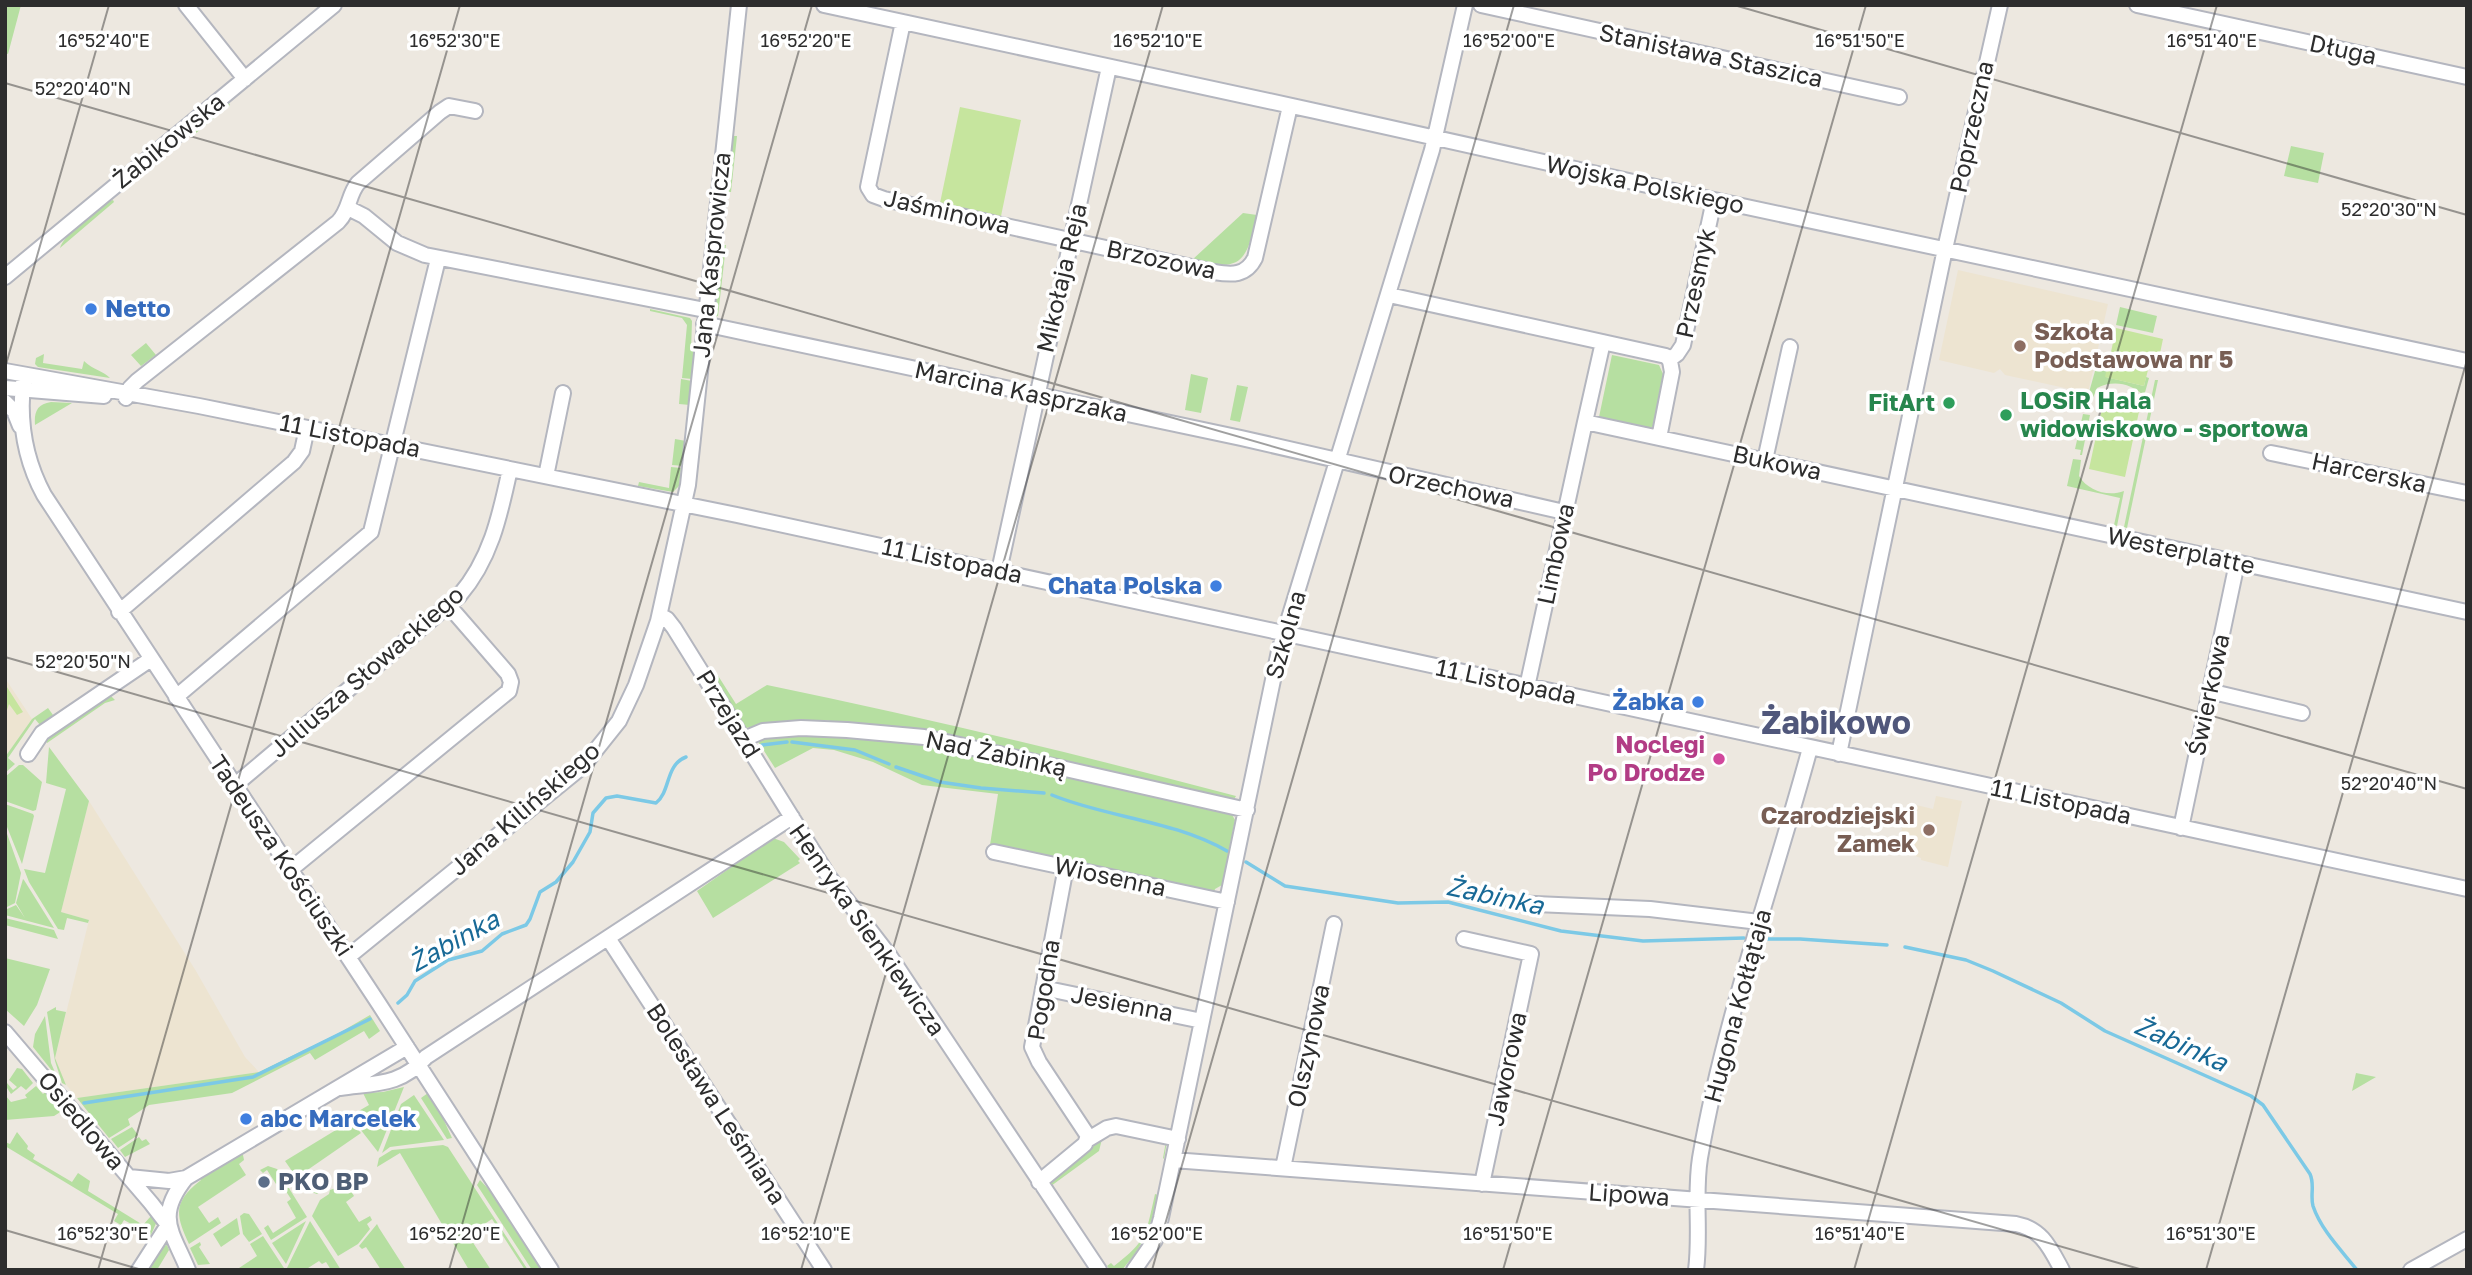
<svg xmlns="http://www.w3.org/2000/svg" width="2472" height="1275" viewBox="0 0 2472 1275" font-family="'Golos Text',sans-serif">
<style>
.education{fill:#ede4d1}
.grass{fill:#b6dfa1}
.pitch{fill:#c6e59e}
.lines{fill:none;stroke-linecap:round;stroke-linejoin:round}
.stream{stroke:#7cc9e6;stroke-width:3.5}
.minor-casing{stroke:#b4b6bf;stroke-width:18}
.minor{stroke:#fff;stroke-width:14}
.ticks{fill:none;stroke:#2d2d2d;stroke-width:2;stroke-opacity:0.45}
.shop-dot{fill:#3f7fe0;stroke:#fff;stroke-width:2.5}
.education-dot{fill:#8d6e63;stroke:#fff;stroke-width:2.5}
.leisure-dot{fill:#2e9e5b;stroke:#fff;stroke-width:2.5}
.hotel-dot{fill:#d1479c;stroke:#fff;stroke-width:2.5}
.service-dot{fill:#5c6f8a;stroke:#fff;stroke-width:2.5}
.labels{text-anchor:middle;stroke-width:7;stroke-linejoin:round;paint-order:stroke}
.street-label{font-size:24px;fill:#2d2d2d;stroke:#fff}
.shop-label{font-size:24px;font-weight:bold;fill:#366cbe;stroke:#fff;text-anchor:start}
.education-label{font-size:24px;font-weight:bold;fill:#785e54;stroke:#fff;text-anchor:start}
.leisure-label{font-size:24px;font-weight:bold;fill:#27864d;stroke:#fff;text-anchor:start}
.hotel-label{font-size:24px;font-weight:bold;fill:#b23c85;stroke:#fff;text-anchor:end}
.service-label{font-size:24px;font-weight:bold;fill:#4e5e75;stroke:#fff;text-anchor:start}
.water-label{font-size:26px;font-style:italic;fill:#186996;stroke:#fff}
.district-label{font-size:32px;font-weight:bold;fill:#50577b;stroke:#fff}
.ticks-label{font-size:18px;text-anchor:middle;fill:#2d2d2d;stroke:#fff;stroke-width:7;stroke-linejoin:round;paint-order:stroke}
</style>
<rect width="100%" height="100%" fill="#ede8e0"/>
<path class="education" d="M 1958,270 L 2108,304 L 2088,393 L 2005,375 L 2000,369 L 1994,373 L 1939,360 Z
M 5,678 L 32,719 L 5,757 Z
M 1936,796 L 1962,801 L 1948,867 L 1921,860 L 1921,858 L 1897,850 L 1908,803 L 1933,809 Z
M 89,801 L 196,971 L 245,1057 L 259,1072 L 77,1098 L 64,1082 L 55,1058 L 89,920 L 61,912 Z"/>
<path class="grass" d="M 5,5 L 21,5 L 8,54 L 5,53 Z
M 227,102 L 230,104 L 229,106 L 196,133 L 193,133 L 194,129 Z
M 732,136 L 737,136 L 731,192 L 726,192 L 730,137 Z
M 2291,146 L 2324,153 L 2318,183 L 2284,176 Z
M 113,200 L 114,202 L 60,248 C 64,235 98,203 113,200 Z
M 1243,213 L 1257,215 C 1246,263 1242,272 1192,260 Z
M 720,245 L 726,245 L 718,316 L 713,317 L 711,313 Z
M 2120,307 L 2157,316 L 2153,333 L 2116,325 Z
M 650,309 L 690,318 L 692,321 L 691,351 L 695,351 L 692,379 L 682,378 L 687,325 L 682,318 L 650,311 Z
M 146,343 L 156,355 L 141,366 L 131,355 Z
M 44,354 L 43,363 L 82,369 L 84,361 C 93,370 104,371 110,378 L 38,367 L 35,364 L 36,358 Z
M 1612,355 L 1659,365 L 1663,374 L 1653,426 L 1649,429 L 1599,417 Z
M 2097,364 L 2107,367 L 2106,377 L 2144,386 L 2146,377 L 2149,378 L 2144,396 C 2131,383 2113,380 2097,388 L 2090,405 L 2086,403 Z
M 1191,374 L 1208,378 L 1201,413 L 1185,410 Z
M 681,379 L 692,381 L 690,405 L 679,404 Z
M 2155,380 L 2158,380 L 2127,528 L 2124,527 Z
M 1237,385 L 1248,387 L 1240,422 L 1230,420 Z
M 51,402 L 72,403 L 35,425 C 34,412 37,404 51,402 Z
M 2083,414 L 2090,415 L 2082,455 L 2080,455 L 2081,450 L 2075,449 Z
M 675,439 L 686,441 L 684,466 L 672,465 Z
M 2073,459 L 2081,460 L 2079,476 C 2088,491 2108,497 2124,491 L 2117,526 L 2114,525 L 2120,498 L 2067,486 Z
M 671,467 L 681,468 L 679,486 L 673,492 L 638,486 L 639,482 L 669,488 Z
M 717,674 L 736,704 L 767,685 C 924,717 1080,755 1236,796 L 1233,801 L 825,720 L 782,722 L 746,728 L 742,725 L 713,680 Z
M 110,695 L 115,700 L 105,703 L 47,743 L 44,738 Z
M 48,708 L 53,715 L 40,725 L 35,719 L 8,758 L 15,764 L 5,773 L 5,757 L 32,719 Z
M 796,733 L 916,740 L 1231,813 L 1235,820 L 1222,885 L 1215,889 L 1214,893 L 990,845 L 998,794 L 922,785 L 873,762 L 834,750 L 813,748 L 775,768 L 757,740 L 759,738 Z
M 49,747 L 89,801 L 61,912 L 89,920 L 88,923 L 67,918 L 64,930 L 58,929 L 29,882 L 24,869 L 45,873 L 66,789 L 46,783 Z
M 19,765 L 23,765 L 42,782 L 36,810 L 33,811 L 5,801 L 5,777 Z
M 5,804 L 33,814 L 34,816 L 22,864 L 5,822 Z
M 5,828 L 21,873 L 15,903 L 5,908 Z
M 773,838 L 784,842 L 800,859 L 798,861 L 800,863 L 713,918 L 697,891 L 750,854 L 748,852 Z
M 23,879 L 24,880 L 54,928 L 5,915 L 5,910 L 16,905 L 25,918 L 16,903 Z
M 5,918 L 54,930 L 58,939 L 5,925 Z
M 5,958 L 50,969 L 37,1005 L 24,1026 L 5,1009 Z
M 56,1007 L 56,1010 L 66,1012 L 55,1058 L 66,1085 L 62,1083 L 55,1061 L 47,1012 Z
M 370,1015 L 380,1031 L 369,1039 L 364,1031 L 315,1060 L 310,1053 L 232,1093 L 149,1105 L 128,1119 L 130,1125 L 109,1138 L 77,1098 L 259,1072 L 339,1033 Z
M 45,1016 L 51,1063 L 57,1077 L 33,1047 L 35,1034 Z
M 17,1068 L 22,1069 L 33,1083 L 26,1090 L 21,1086 L 11,1094 L 5,1085 L 7,1083 L 13,1090 L 17,1087 L 9,1080 Z
M 2356,1073 L 2376,1077 L 2352,1091 Z
M 36,1086 L 43,1094 L 45,1092 L 62,1111 L 54,1116 L 5,1120 L 5,1095 L 11,1102 L 27,1098 L 25,1095 Z
M 404,1087 L 378,1152 L 350,1116 L 369,1105 L 363,1093 L 383,1092 Z
M 428,1093 L 442,1116 L 452,1138 L 447,1139 L 421,1098 Z
M 414,1095 L 444,1140 L 390,1147 L 382,1153 L 401,1104 Z
M 349,1122 L 352,1123 L 361,1133 L 306,1171 L 318,1189 L 326,1184 L 328,1186 L 317,1194 L 300,1188 L 299,1186 L 301,1184 L 285,1161 Z
M 132,1127 L 138,1135 L 118,1148 L 111,1139 Z
M 1118,1129 L 1167,1141 L 1164,1159 L 1163,1158 L 1166,1141 L 1119,1131 L 1103,1135 L 1099,1151 L 1051,1186 L 1050,1179 L 1053,1175 C 1070,1162 1097,1132 1118,1129 Z
M 17,1132 L 28,1146 L 27,1149 L 35,1155 L 33,1159 L 72,1182 L 78,1173 L 90,1181 L 88,1191 L 143,1225 L 151,1216 L 157,1221 L 151,1235 L 124,1220 L 121,1225 L 114,1221 L 118,1214 L 5,1146 L 5,1142 L 10,1144 Z
M 139,1137 L 142,1141 L 146,1139 L 150,1144 L 125,1157 L 120,1150 Z
M 443,1145 L 448,1147 L 528,1270 L 525,1270 L 492,1219 L 468,1235 L 491,1270 L 469,1270 L 400,1153 L 377,1167 L 379,1158 L 392,1150 Z
M 238,1153 L 243,1155 L 244,1160 L 239,1164 L 246,1175 L 198,1207 L 209,1223 L 218,1217 L 221,1223 L 189,1244 C 175,1214 173,1202 201,1180 L 199,1176 Z
M 268,1166 L 277,1169 L 307,1217 L 271,1240 L 264,1228 L 268,1225 L 273,1233 L 296,1218 L 287,1202 L 291,1199 L 280,1182 L 276,1184 L 267,1170 L 263,1173 L 260,1170 Z
M 359,1172 L 369,1175 L 349,1188 L 354,1196 L 346,1202 L 359,1222 L 370,1216 L 372,1220 L 367,1224 L 370,1229 L 358,1244 L 338,1256 L 312,1216 L 320,1200 L 329,1194 L 330,1190 L 339,1187 L 338,1185 L 353,1176 L 354,1177 Z
M 480,1180 L 495,1196 L 543,1270 L 532,1270 L 477,1185 Z
M 1155,1194 L 1158,1195 C 1150,1229 1145,1243 1122,1270 L 1110,1270 L 1107,1266 L 1111,1263 L 1114,1266 C 1147,1241 1146,1234 1155,1194 Z
M 244,1213 L 249,1214 L 262,1234 L 249,1242 L 243,1234 L 240,1216 Z
M 237,1218 L 240,1234 L 221,1247 L 213,1234 Z
M 306,1221 L 286,1264 L 272,1243 Z
M 310,1221 L 341,1270 L 331,1270 L 326,1262 L 322,1264 L 319,1261 L 305,1270 L 286,1270 Z
M 377,1224 L 379,1228 L 406,1270 L 381,1270 L 366,1247 L 362,1249 L 359,1246 Z
M 263,1236 L 284,1268 L 283,1270 L 236,1270 L 257,1256 L 250,1244 Z
M 200,1242 L 201,1245 L 199,1247 L 210,1264 L 198,1265 L 190,1248 Z
M 167,1245 L 169,1250 L 157,1270 L 145,1270 L 163,1246 Z"/>
<path class="pitch" d="M 960,107 L 1021,120 L 1001,216 L 940,203 Z
M 2116,328 L 2163,339 L 2158,363 L 2111,352 Z
M 2110,353 L 2150,362 L 2144,386 L 2105,377 Z
M 2104,399 L 2140,407 L 2125,477 L 2089,469 Z
M 5,684 L 23,712 L 17,715 L 9,704 L 5,716 Z"/>
<g class="lines">
<path class="stream" d="M 792,742 L 855,750 L 889,764
M 762,745 L 787,742
M 896,767 L 940,782 L 981,788 L 1044,793
M 1052,795 C 1108,818 1173,820 1227,851
M 1246,862 L 1285,886 L 1398,903 L 1448,902 L 1561,931 L 1643,941 L 1744,938
M 1763,939 L 1800,939 L 1887,945
M 1905,947 L 1966,960 L 1993,971 L 2061,1003 L 2105,1031 L 2251,1096 L 2263,1105 L 2310,1174 C 2315,1185 2310,1195 2313,1206 C 2321,1230 2342,1251 2357,1270
M 398,1003 L 407,995 L 415,981 L 448,960 L 482,951 L 502,934 L 526,925 L 530,919 L 540,892 L 556,882 L 573,862 L 590,832 L 593,813 L 606,798 L 617,796 L 656,803 C 671,791 665,765 686,757
M 84,1103 L 253,1077 L 370,1019"/>
<g class="minor-casing">
<path id="minor" d="M 186,5 L 245,79
M 824,5 L 1315,111 L 1714,200 L 2467,361
M 1481,5 L 1899,97
M 2137,5 L 2467,77
M 903,22 L 869,182 L 868,187 L 873,195 L 884,199 L 1214,272 C 1232,275 1246,276 1255,258 L 1290,106
M 348,208 L 364,216 L 397,243 L 425,255 L 705,310
M 5,277 L 334,5
M 1389,295 L 1666,356 L 1670,361 L 1672,372 L 1659,438
M 704,324 L 1241,438 L 1564,512
M 1603,342 L 1585,422 L 2467,612
M 1669,360 L 1677,354 L 1683,345 L 1714,200
M 5,371 L 199,406 L 737,515 L 2467,889
M 24,375 C 18,417 24,458 44,495 L 379,1004 L 551,1270
M 5,388 L 104,396
M 126,398 L 130,388 L 137,381 L 338,222 C 350,210 348,195 358,183 L 440,112 L 449,106 L 475,111
M 5,402 L 14,411 L 20,426
M 2271,453 L 2467,493
M 1765,460 L 1790,347
M 546,476 L 563,393
M 999,571 L 1109,67
M 119,612 L 294,462 L 302,451 L 307,428
M 660,615 L 667,619 L 674,628 L 829,877 L 889,955 L 1099,1270
M 1527,687 L 1585,422
M 2209,691 L 2302,713
M 176,697 L 371,532 L 438,259
M 744,739 L 763,731 L 801,728 L 847,730 L 924,737 L 1247,810
M 28,754 L 42,733 L 151,659
M 1839,754 L 1945,249 L 2000,5
M 234,786 L 459,596 C 491,559 500,515 510,469
M 2181,828 L 2237,563
M 994,852 L 1227,902
M 290,870 L 509,691 L 511,682 L 508,674 L 449,606
M 1513,903 L 1650,909 L 1759,922
M 608,938 L 824,1270
M 1464,939 L 1531,954 L 1482,1184
M 348,957 L 583,766 L 619,721 L 636,685 L 658,621 L 688,485 L 739,5
M 1043,988 L 1202,1021
M 5,1032 L 151,1203 L 168,1225 L 139,1270
M 340,1088 C 375,1083 401,1086 426,1057 L 792,817
M 1087,1140 L 1107,1128 L 1116,1126 L 1178,1139
M 1173,1160 L 2016,1224 C 2042,1229 2050,1248 2062,1270
M 1283,1168 L 1334,924
M 129,1177 L 169,1181 L 186,1178
M 1039,1182 L 1085,1144 L 1088,1136 L 1039,1062 L 1032,1047 L 1066,867
M 188,1270 C 172,1231 155,1217 186,1178 L 407,1047
M 1134,1270 L 1155,1240 L 1161,1218 L 1279,651 L 1432,150 L 1465,5
M 1696,1270 C 1701,1233 1694,1195 1700,1158 C 1724,1019 1773,885 1810,748
M 2411,1270 L 2467,1239"/>
</g>
<use href="#minor" class="minor"/>
</g>
<path class="ticks" d="M 1734,5 L 2467,215M 5,83 L 2467,789M 5,368 L 109,5M 5,657 L 2143,1270M 5,1230 L 142,1270M 98,1270 L 460,5M 449,1270 L 812,5M 801,1270 L 1163,5M 1152,1270 L 1514,5M 1503,1270 L 1866,5M 1854,1270 L 2217,5M 2206,1270 L 2467,360"/>
<g class="shop-dot">
<circle cx="91" cy="309" r="7"/>
<circle cx="1216" cy="586" r="7"/>
<circle cx="1698" cy="702" r="7"/>
<circle cx="246" cy="1119" r="7"/>
</g>
<g class="education-dot">
<circle cx="2020" cy="346" r="7"/>
<circle cx="1929" cy="830" r="7"/>
</g>
<g class="leisure-dot">
<circle cx="1949" cy="403" r="7"/>
<circle cx="2006" cy="415" r="7"/>
</g>
<circle class="hotel-dot" cx="1719" cy="759" r="7"/>
<circle class="service-dot" cx="264" cy="1182" r="7"/>
<g class="labels">
<g class="street-label">
<text transform="translate(2343 50) rotate(12)" y="8">Długa</text>
<text transform="translate(1711 56) rotate(12)" y="8">Stanisława Staszica</text>
<text transform="translate(1972 127) rotate(-78)" y="8">Poprzeczna</text>
<text transform="translate(169 141) rotate(-39)" y="8">Żabikowska</text>
<text transform="translate(1645 185) rotate(12)" y="8">Wojska Polskiego</text>
<text transform="translate(947 212) rotate(13)" y="8">Jaśminowa</text>
<text transform="translate(712 255) rotate(-84)" y="8">Jana Kasprowicza</text>
<text transform="translate(1161 260) rotate(12)" y="8">Brzozowa</text>
<text transform="translate(1062 278) rotate(-77)" y="8">Mikołaja Reja</text>
<text transform="translate(1696 283) rotate(-78)" y="8">Przesmyk</text>
<text transform="translate(1021 392) rotate(12)" y="8">Marcina Kasprzaka</text>
<text transform="translate(350 436) rotate(11)" y="8">11 Listopada</text>
<text transform="translate(1777 463) rotate(12)" y="8">Bukowa</text>
<text transform="translate(2369 473) rotate(12)" y="8">Harcerska</text>
<text transform="translate(1451 487) rotate(12)" y="8">Orzechowa</text>
<text transform="translate(2181 551) rotate(12)" y="8">Westerplatte</text>
<text transform="translate(1556 554) rotate(-78)" y="8">Limbowa</text>
<text transform="translate(952 561) rotate(12)" y="8">11 Listopada</text>
<text transform="translate(1286 635) rotate(-74)" y="8">Szkolna</text>
<text transform="translate(367 672) rotate(-41)" y="8">Juliusza Słowackiego</text>
<text transform="translate(1506 682) rotate(12)" y="8">11 Listopada</text>
<text transform="translate(2209 695) rotate(-78)" y="8">Świerkowa</text>
<text transform="translate(728 714) rotate(58)" y="8">Przejazd</text>
<text transform="translate(996 754) rotate(12)" y="8">Nad Żabinką</text>
<text transform="translate(2061 802) rotate(12)" y="8">11 Listopada</text>
<text transform="translate(525 809) rotate(-41)" y="8">Jana Kilińskiego</text>
<text transform="translate(281 856) rotate(56)" y="8">Tadeusza Kościuszki</text>
<text transform="translate(1110 877) rotate(12)" y="8">Wiosenna</text>
<text transform="translate(867 930) rotate(55)" y="8">Henryka Sienkiewicza</text>
<text transform="translate(1044 990) rotate(-81)" y="8">Pogodna</text>
<text transform="translate(1122 1004) rotate(11)" y="8">Jesienna</text>
<text transform="translate(1738 1006) rotate(-75)" y="8">Hugona Kołłątaja</text>
<text transform="translate(1309 1046) rotate(-78)" y="8">Olszynowa</text>
<text transform="translate(1507 1069) rotate(-78)" y="8">Jaworowa</text>
<text transform="translate(716 1104) rotate(57)" y="8">Bolesława Leśmiana</text>
<text transform="translate(81 1121) rotate(50)" y="8">Osiedlowa</text>
<text transform="translate(1629 1195) rotate(4)" y="8">Lipowa</text>
</g>
<g class="shop-label">
<text x="105" y="317">Netto</text>
<text x="1202" y="594" text-anchor="end">Chata Polska</text>
<text x="1684" y="710" text-anchor="end">Żabka</text>
<text x="260" y="1127">abc Marcelek</text>
</g>
<g class="education-label">
<text x="2034" y="340">Szkoła<tspan x="2034" dy="28">Podstawowa nr 5</tspan></text>
<text x="1915" y="824" text-anchor="end">Czarodziejski<tspan x="1915" dy="28">Zamek</tspan></text>
</g>
<g class="leisure-label">
<text x="2020" y="409">LOSiR Hala<tspan x="2020" dy="28">widowiskowo - sportowa</tspan></text>
<text x="1935" y="411" text-anchor="end">FitArt</text>
</g>
<g class="hotel-label">
<text x="1705" y="753">Noclegi<tspan x="1705" dy="28">Po Drodze</tspan></text>
</g>
<g class="service-label">
<text x="278" y="1190">PKO BP</text>
</g>
<g class="water-label">
<text transform="translate(1495 896) rotate(12)" y="9">Żabinka</text>
<text transform="translate(454 941) rotate(-29)" y="9">Żabinka</text>
<text transform="translate(2181 1044) rotate(24)" y="9">Żabinka</text>
</g>
<g class="district-label">
<text x="1836" y="734">Żabikowo</text>
</g>
</g>
<g class="ticks-label">
<text x="104" y="47">16°52'40"E</text>
<text x="455" y="47">16°52'30"E</text>
<text x="806" y="47">16°52'20"E</text>
<text x="1158" y="47">16°52'10"E</text>
<text x="1509" y="47">16°52'00"E</text>
<text x="1860" y="47">16°51'50"E</text>
<text x="2212" y="47">16°51'40"E</text>
<text x="83" y="95">52°20'40"N</text>
<text x="2389" y="216">52°20'30"N</text>
<text x="83" y="668">52°20'50"N</text>
<text x="2389" y="790">52°20'40"N</text>
<text x="103" y="1240">16°52'30"E</text>
<text x="455" y="1240">16°52'20"E</text>
<text x="806" y="1240">16°52'10"E</text>
<text x="1157" y="1240">16°52'00"E</text>
<text x="1508" y="1240">16°51'50"E</text>
<text x="1860" y="1240">16°51'40"E</text>
<text x="2211" y="1240">16°51'30"E</text>
</g>
<rect width="2472" height="1275" fill="none" stroke="#2d2d2d" stroke-width="14"/>
</svg>
